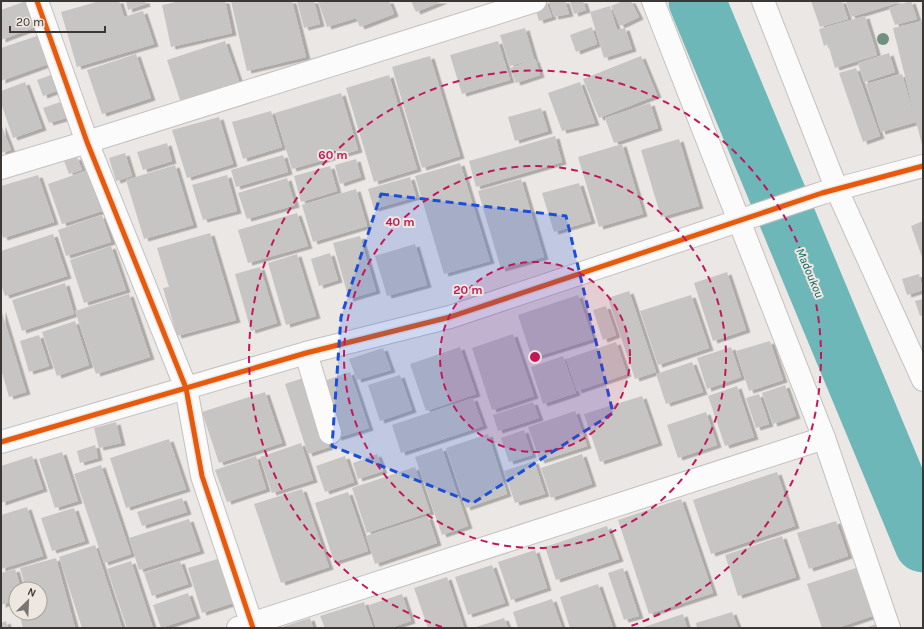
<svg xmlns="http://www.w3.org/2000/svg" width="924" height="629" viewBox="0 0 924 629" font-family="Karla,sans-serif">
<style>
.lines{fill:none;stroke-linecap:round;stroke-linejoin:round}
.river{stroke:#6eb7b8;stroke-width:57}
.building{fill:#c7c5c4;filter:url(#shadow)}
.minor-casing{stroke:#c4c1bf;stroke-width:24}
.major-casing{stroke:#c4c1bf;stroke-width:24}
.minor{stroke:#fcfbfb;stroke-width:22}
.major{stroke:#fcfbfb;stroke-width:22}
.cycleway-casing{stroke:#eee7e0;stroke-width:8}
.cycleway{stroke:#e8590c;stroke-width:5}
.tree{fill:#72907f}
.marked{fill:#1d4ed8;fill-opacity:0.2;stroke:#1d4ed8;stroke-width:3;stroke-dasharray:8 5;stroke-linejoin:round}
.ring{fill:none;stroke:#c2185b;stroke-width:2;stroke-dasharray:7 5}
.labels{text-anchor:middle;stroke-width:4;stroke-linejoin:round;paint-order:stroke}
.water-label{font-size:12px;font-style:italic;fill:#0d6466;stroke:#eee7e0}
.centre{fill:#c2185b;stroke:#eee7e0;stroke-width:2}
.ring-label{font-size:12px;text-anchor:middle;font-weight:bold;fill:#c2185b;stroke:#eee7e0;stroke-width:4;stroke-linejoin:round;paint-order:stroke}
</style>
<defs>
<filter id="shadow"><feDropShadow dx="4.5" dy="2.5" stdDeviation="0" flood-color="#0004"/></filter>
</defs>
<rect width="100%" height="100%" fill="#eae7e4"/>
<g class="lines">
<path class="river" d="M 697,1 L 923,544"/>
</g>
<path class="building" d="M 26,1 L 32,1 L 41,25 L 1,40 L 1,10 Z
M 100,1 L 119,1 L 124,17 L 143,11 L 154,44 L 77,67 L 61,12 Z
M 126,1 L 145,1 L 146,4 L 128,10 Z
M 181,1 L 225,1 L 232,33 L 171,47 L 162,5 Z
M 231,1 L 292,1 L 306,57 L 247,71 Z
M 297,1 L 314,1 L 320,24 L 304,28 Z
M 318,1 L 389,1 L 394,14 L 360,27 L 356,18 L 327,27 Z
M 411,1 L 443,1 L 416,12 Z
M 544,1 L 546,1 L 552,17 L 539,21 L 534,4 Z
M 549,1 L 565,1 L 569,14 L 554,17 Z
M 574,1 L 583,1 L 586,10 L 574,14 L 570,2 Z
M 623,1 L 631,1 L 639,17 L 620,26 L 611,6 Z
M 811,1 L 842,1 L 848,19 L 820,27 Z
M 846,1 L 904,1 L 851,17 Z
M 911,1 L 917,19 L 895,25 L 889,8 Z
M 610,6 L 617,30 L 625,28 L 632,49 L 604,58 L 590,12 Z
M 865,16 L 877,55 L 835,68 L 828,44 L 824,46 L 819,29 Z
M 923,21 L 923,145 L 922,145 L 893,28 Z
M 592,27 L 597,44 L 576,52 L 570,35 Z
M 525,28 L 534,59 L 510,66 L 500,35 Z
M 37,36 L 48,64 L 1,81 L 1,48 Z
M 225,41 L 240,84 L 181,103 L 167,60 Z
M 498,41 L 510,80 L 462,94 L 450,55 Z
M 889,53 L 895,72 L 864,82 L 858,63 Z
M 136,54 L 151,98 L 102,114 L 87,70 Z
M 430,56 L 460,156 L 422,168 L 392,67 Z
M 641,56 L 657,95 L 599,118 L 583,79 Z
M 535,59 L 540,75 L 516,83 L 510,68 Z
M 856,68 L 880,136 L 863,142 L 839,73 Z
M 902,74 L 916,122 L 881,132 L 866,84 Z
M 51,75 L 56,91 L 43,96 L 37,80 Z
M 389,75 L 417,169 L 374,182 L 346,88 Z
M 25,82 L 42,128 L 13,138 L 1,103 L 1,91 Z
M 580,82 L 595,123 L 562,131 L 548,93 Z
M 341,93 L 358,150 L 292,169 L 275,113 Z
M 60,102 L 66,118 L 49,123 L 43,108 Z
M 650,103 L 658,128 L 614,143 L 605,118 Z
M 541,108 L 548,131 L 515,141 L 508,117 Z
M 271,111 L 282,147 L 243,159 L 232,122 Z
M 219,117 L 233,164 L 187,178 L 172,130 Z
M 1,124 L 11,150 L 1,153 Z
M 555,136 L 562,162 L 476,187 L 469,161 Z
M 679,139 L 699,206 L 661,217 L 641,150 Z
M 167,143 L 172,161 L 143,170 L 137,152 Z
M 622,144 L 643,214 L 599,227 L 578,157 Z
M 125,153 L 132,176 L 116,181 L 109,158 Z
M 283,155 L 288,172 L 236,187 L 231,170 Z
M 77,157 L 82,170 L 69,174 L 64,161 Z
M 356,159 L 361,177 L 340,184 L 335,165 Z
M 460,163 L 490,261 L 444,274 L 415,176 Z
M 175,165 L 193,225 L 144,239 L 126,180 Z
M 330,166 L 337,191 L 301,202 L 294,176 Z
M 94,168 L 108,209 L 62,224 L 48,184 Z
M 38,175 L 54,222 L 3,238 L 1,231 L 1,186 Z
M 227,175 L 237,211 L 203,220 L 192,185 Z
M 410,177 L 416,197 L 374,209 L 368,189 Z
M 287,178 L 295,205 L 247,219 L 238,193 Z
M 521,179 L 544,257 L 501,269 L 478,191 Z
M 579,183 L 591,221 L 554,232 L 542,193 Z
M 356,189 L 367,226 L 313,242 L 302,205 Z
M 297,213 L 308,246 L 248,263 L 238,230 Z
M 102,215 L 111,242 L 66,256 L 58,230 Z
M 923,221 L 923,260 L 911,226 Z
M 210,233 L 236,320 L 177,336 L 163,288 L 169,287 L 157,248 Z
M 53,234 L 67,276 L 5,296 L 1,284 L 1,251 Z
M 360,236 L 376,291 L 349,299 L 333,243 Z
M 415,244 L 427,285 L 387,296 L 375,256 Z
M 111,246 L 126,290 L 84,303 L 70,260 Z
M 330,253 L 338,280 L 319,286 L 311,259 Z
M 297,254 L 316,316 L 286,325 L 268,263 Z
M 260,267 L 277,323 L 251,331 L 235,274 Z
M 727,272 L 746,330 L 713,341 L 694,283 Z
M 919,274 L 923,290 L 907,295 L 902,279 Z
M 65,283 L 74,314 L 22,331 L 12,300 Z
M 629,291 L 656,372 L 635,379 L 608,298 Z
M 129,294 L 150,357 L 96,374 L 75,311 Z
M 578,295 L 593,339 L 532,358 L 518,315 Z
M 691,295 L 709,348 L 658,365 L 640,311 Z
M 923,299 L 923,315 L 920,316 L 915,301 Z
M 606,306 L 616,335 L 603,340 L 593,310 Z
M 1,309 L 26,392 L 9,397 L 1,369 Z
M 75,321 L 89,365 L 57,376 L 42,332 Z
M 513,334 L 534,396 L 492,410 L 472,348 Z
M 39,335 L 49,366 L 29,372 L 20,341 Z
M 770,341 L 783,380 L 749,391 L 736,351 Z
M 616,342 L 627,374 L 577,391 L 566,359 Z
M 460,347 L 476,394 L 426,411 L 410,364 Z
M 731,347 L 741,377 L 707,389 L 697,358 Z
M 383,348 L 391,370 L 357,380 L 349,359 Z
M 563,356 L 576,393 L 543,404 L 531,367 Z
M 692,362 L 703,392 L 666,404 L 656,374 Z
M 350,372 L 369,428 L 337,438 L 318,383 Z
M 400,375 L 412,410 L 380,421 L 368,385 Z
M 306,377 L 329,447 L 308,454 L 285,384 Z
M 785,385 L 796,416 L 773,424 L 762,393 Z
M 737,386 L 754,437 L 725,446 L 708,396 Z
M 265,392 L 282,443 L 219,463 L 202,412 Z
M 759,394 L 769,424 L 756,428 L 746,398 Z
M 642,396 L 658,443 L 600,462 L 584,414 Z
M 473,398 L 483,426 L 401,453 L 392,425 Z
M 533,402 L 539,418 L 498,431 L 493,415 Z
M 575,411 L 587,446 L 540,461 L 528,427 Z
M 706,412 L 717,445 L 678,458 L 667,425 Z
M 116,422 L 121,443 L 99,448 L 94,428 Z
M 524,430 L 532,455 L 509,462 L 501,438 Z
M 488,434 L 507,494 L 466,508 L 446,448 Z
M 169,439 L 186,489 L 126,508 L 110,458 Z
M 301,443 L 313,480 L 272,493 L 260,457 Z
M 95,445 L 98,458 L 80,463 L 77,451 Z
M 442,448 L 468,526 L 442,535 L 415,457 Z
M 62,452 L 78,501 L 55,508 L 39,459 Z
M 377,454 L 383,471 L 358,479 L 353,463 Z
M 582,454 L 592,484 L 551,498 L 541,468 Z
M 32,456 L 43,489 L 1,503 L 1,466 Z
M 256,456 L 266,489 L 227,502 L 215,470 Z
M 345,456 L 354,482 L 325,492 L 316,466 Z
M 534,461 L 545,494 L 515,503 L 504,471 Z
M 101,465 L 131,554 L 104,563 L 74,474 Z
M 415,467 L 430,512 L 367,533 L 352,488 Z
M 777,472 L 795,526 L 711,554 L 693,500 Z
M 302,489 L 329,567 L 281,583 L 254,504 Z
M 348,492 L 368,551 L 334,562 L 315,503 Z
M 182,498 L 187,512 L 142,526 L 137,512 Z
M 681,499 L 713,593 L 649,614 L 618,520 Z
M 27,507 L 43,556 L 1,569 L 1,515 Z
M 74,508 L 85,541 L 52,551 L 41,518 Z
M 428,516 L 437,543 L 375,564 L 366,536 Z
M 189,519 L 200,551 L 139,570 L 129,538 Z
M 836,521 L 848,556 L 809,569 L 797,533 Z
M 607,526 L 619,559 L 556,580 L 545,547 Z
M 782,536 L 796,577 L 738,596 L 725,555 Z
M 95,545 L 122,628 L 82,628 L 59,557 Z
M 535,550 L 547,588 L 511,600 L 498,562 Z
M 224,557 L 239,601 L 202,613 L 188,568 Z
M 56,558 L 75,628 L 23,628 L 19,613 L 40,613 L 40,589 L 26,589 L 20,568 Z
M 131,561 L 153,628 L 127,628 L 107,569 Z
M 180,561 L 188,584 L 152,596 L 144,573 Z
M 492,565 L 505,603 L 468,615 L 455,577 Z
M 862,566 L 878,614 L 837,628 L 822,628 L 807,584 Z
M 623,568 L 639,616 L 624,620 L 608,573 Z
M 15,569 L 21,589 L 16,589 L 16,600 L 1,605 L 1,573 Z
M 447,577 L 464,628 L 428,628 L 414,588 Z
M 598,584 L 613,628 L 570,628 L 560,597 Z
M 188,593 L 196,616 L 161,628 L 153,605 Z
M 402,594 L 411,621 L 390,628 L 376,628 L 369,605 Z
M 552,599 L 562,628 L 518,628 L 513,612 Z
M 364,602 L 373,628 L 325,628 L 320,616 Z
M 732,612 L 738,628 L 697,628 L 696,623 Z
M 683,614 L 687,628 L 641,628 Z
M 310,618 L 313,628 L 279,628 Z
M 504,618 L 508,628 L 473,628 Z
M 6,621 L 8,628 L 1,628 L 1,623 Z
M 879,623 L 881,628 L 865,628 Z"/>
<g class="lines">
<g class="minor-casing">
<path id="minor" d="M 37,1 L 87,142 L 186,388 L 202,476 L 253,628
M 1,168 L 87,142 L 535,1
M 306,353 L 330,433
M 1,442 L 306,353 L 450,317 L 822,193 L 923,166
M 238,628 L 824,438"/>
</g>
<g class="major-casing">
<path id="major" d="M 653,1 L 824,438 L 889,628
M 763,1 L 837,190 L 923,380"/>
</g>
<use href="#minor" class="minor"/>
<use href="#major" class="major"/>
<g class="cycleway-casing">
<path id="cycleway" d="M 37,1 L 87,142 L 186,388 L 202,476 L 253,628
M 1,442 L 306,353 L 450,317 L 822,193 L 923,166"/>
</g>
<use href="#cycleway" class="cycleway"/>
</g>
<circle class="tree" cx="883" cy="39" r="6"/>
<path class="marked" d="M 381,194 L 566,216 L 613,413 L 473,503 L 332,446 L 341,317 Z"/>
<circle cx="535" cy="357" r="95" fill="#c2185b" fill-opacity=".12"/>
<g class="ring">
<circle cx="535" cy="357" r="95"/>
<circle cx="535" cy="357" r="191"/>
<path d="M442 627A286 286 0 1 1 628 627"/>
</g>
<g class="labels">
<g class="water-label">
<text transform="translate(810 273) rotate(67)" y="4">Madoukou</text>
</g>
</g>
<circle cx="535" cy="357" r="6" class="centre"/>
<g class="ring-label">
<text x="333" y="159">60 m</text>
<text x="400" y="226">40 m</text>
<text x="468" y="294">20 m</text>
</g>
<rect width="924" height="629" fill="none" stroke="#3a3734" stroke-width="4"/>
<g transform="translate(28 601) rotate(24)"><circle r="19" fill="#eee7e0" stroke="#a6a19b"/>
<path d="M0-3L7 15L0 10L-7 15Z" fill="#787572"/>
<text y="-6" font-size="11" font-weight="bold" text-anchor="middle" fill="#3a3734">N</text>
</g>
<path d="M10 26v6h95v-6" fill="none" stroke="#3a3734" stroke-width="2"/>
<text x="16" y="26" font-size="12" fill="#3a3734" stroke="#eee7e0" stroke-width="3" paint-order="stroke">20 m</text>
</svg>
